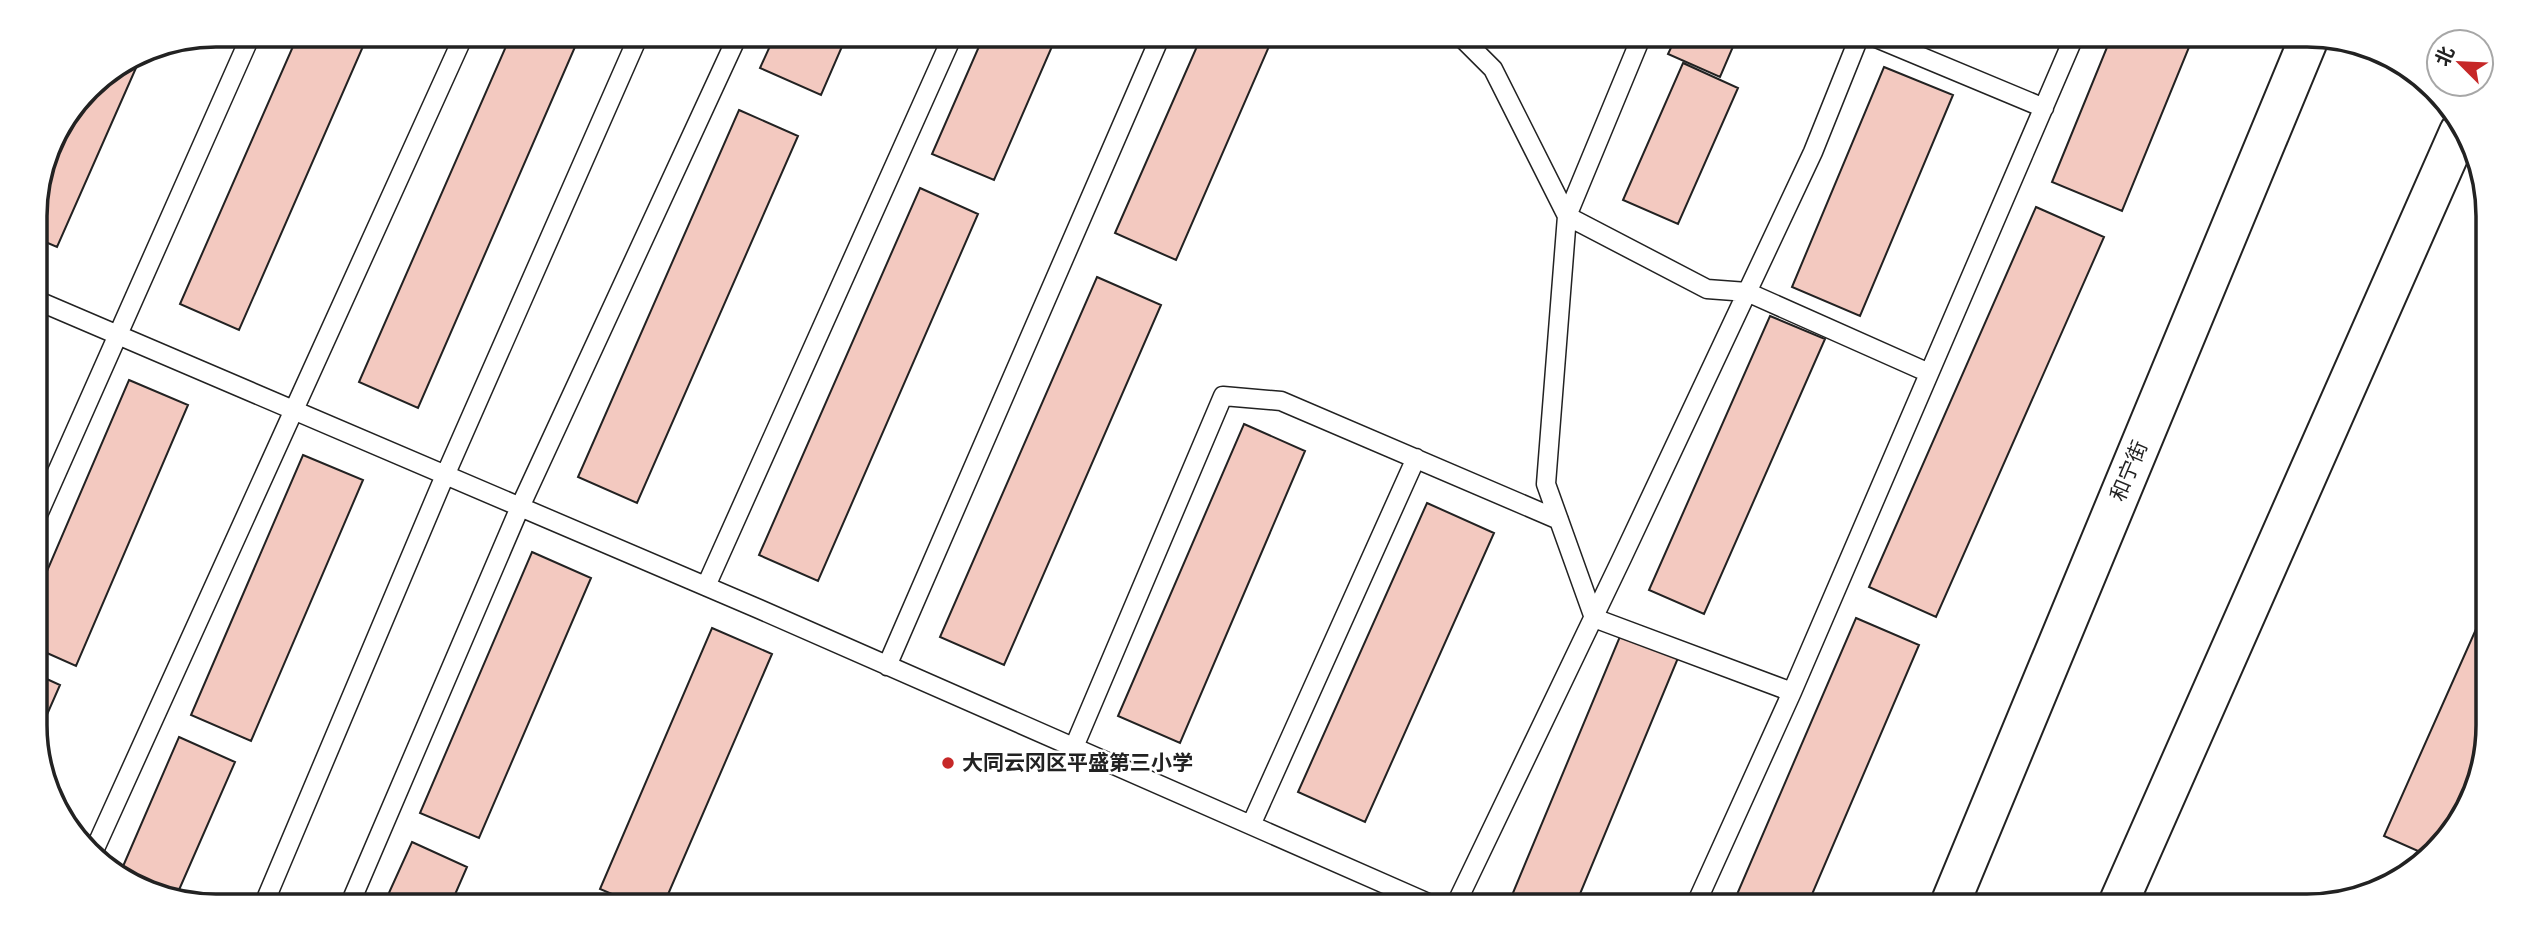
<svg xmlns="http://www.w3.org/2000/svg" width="2523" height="941" viewBox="0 0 2523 941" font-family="'DejaVu Sans','Noto Sans SC',sans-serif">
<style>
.building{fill:#f3c9c0;stroke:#222;stroke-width:2}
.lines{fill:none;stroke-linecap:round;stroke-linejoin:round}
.service-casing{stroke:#222;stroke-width:21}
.secondary-casing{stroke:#222;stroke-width:42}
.service{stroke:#fff;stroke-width:18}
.secondary{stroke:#fff;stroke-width:38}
.poi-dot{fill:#c62828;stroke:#fff;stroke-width:2.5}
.labels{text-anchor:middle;stroke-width:5;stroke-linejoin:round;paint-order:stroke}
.street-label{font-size:21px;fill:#222;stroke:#fff}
.poi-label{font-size:21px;font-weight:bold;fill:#222;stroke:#fff;text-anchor:start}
.rim{fill:none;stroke:#222;stroke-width:3.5}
</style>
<rect width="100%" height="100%" fill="#fff"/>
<path class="building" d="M 298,35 L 368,35 L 239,330 L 180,304 Z
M 511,35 L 566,35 L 578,40 L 418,408 L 359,382 Z
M 775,35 L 847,35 L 821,95 L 760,68 Z
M 984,35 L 1057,35 L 994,180 L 932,154 Z
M 1202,35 L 1274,35 L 1176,260 L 1115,233 Z
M 1677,35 L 1738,35 L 1720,77 L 1668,54 Z
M 1953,35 L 1973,35 L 1970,42 Z
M 2112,35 L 2194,35 L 2122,211 L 2052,182 Z
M 143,52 L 57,247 L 36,238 L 35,204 L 54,137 L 97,80 Z
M 1683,63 L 1738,88 L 1678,224 L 1623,200 Z
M 1884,67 L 1953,95 L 1860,316 L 1792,287 Z
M 739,110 L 798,136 L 637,503 L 578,477 Z
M 920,188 L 978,214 L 818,581 L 759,555 Z
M 2036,207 L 2104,237 L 1936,617 L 1869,587 Z
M 1097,277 L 1161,305 L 1004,665 L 940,637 Z
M 1770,316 L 1825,339 L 1704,614 L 1649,590 Z
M 129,380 L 188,405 L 76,666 L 38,649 L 38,592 Z
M 1244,424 L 1305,451 L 1180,743 L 1118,716 Z
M 303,455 L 363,480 L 251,741 L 191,715 Z
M 1427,503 L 1494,533 L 1365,822 L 1298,792 Z
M 532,552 L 591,578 L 479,838 L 420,813 Z
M 1856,618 L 1919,645 L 1807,906 L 1732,906 Z
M 2481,618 L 2478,782 L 2427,855 L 2384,836 Z
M 712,628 L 772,654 L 663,906 L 640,906 L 600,889 Z
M 1621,634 L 1678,658 L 1575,906 L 1523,906 L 1510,900 Z
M 38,675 L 60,685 L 38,735 Z
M 179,737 L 235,762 L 175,899 L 159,896 L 121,871 Z
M 412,842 L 467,867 L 450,906 L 383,906 Z"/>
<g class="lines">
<g class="service-casing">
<path id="service" d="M 1459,35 L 1493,69 L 1567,216 L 1546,484 L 1594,618 L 1792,692
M 1642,35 L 1567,216 L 1707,289 L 1747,292 L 1929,373
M 1869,35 L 2044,108
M 36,300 L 759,609 L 1435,906
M 37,517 L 251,35
M 706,586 L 953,35
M 887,666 L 1161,35
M 1074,747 L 1223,396 L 1281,401 L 1559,520
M 1251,825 L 1416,458
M 93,853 L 464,35
M 263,906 L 440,487 L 639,35
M 349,906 L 520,507 L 738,35
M 1455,906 L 1622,558 L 1813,152 L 1860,35
M 1695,906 L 1792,692 L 2074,37"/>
</g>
<g class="secondary-casing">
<path id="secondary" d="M 1949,906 L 2310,36
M 2117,906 L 2459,132"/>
</g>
<use href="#service" class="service"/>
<use href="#secondary" class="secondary"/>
</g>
<circle class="poi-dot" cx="948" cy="763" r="7"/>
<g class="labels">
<g class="street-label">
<text transform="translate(2129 471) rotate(-67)" y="7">和宁街</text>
</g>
<g class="poi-label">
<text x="962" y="770">大同云冈区平盛第三小学</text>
</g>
</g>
<path d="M0 0H2523V941H0ZM216 47H2307A169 169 0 0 1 2476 216V725A169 169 0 0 1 2307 894H216A169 169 0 0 1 47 725V216A169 169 0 0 1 216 47Z" fill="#fff" fill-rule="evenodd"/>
<path class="rim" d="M216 47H2307A169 169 0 0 1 2476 216V725A169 169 0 0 1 2307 894H216A169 169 0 0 1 47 725V216A169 169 0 0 1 216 47Z"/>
<g transform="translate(2460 63) rotate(294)"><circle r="33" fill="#ffffff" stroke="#a7a7a7" stroke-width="2"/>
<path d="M0-5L12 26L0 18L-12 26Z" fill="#c62828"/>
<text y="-10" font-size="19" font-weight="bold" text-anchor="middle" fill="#222222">北</text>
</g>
</svg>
